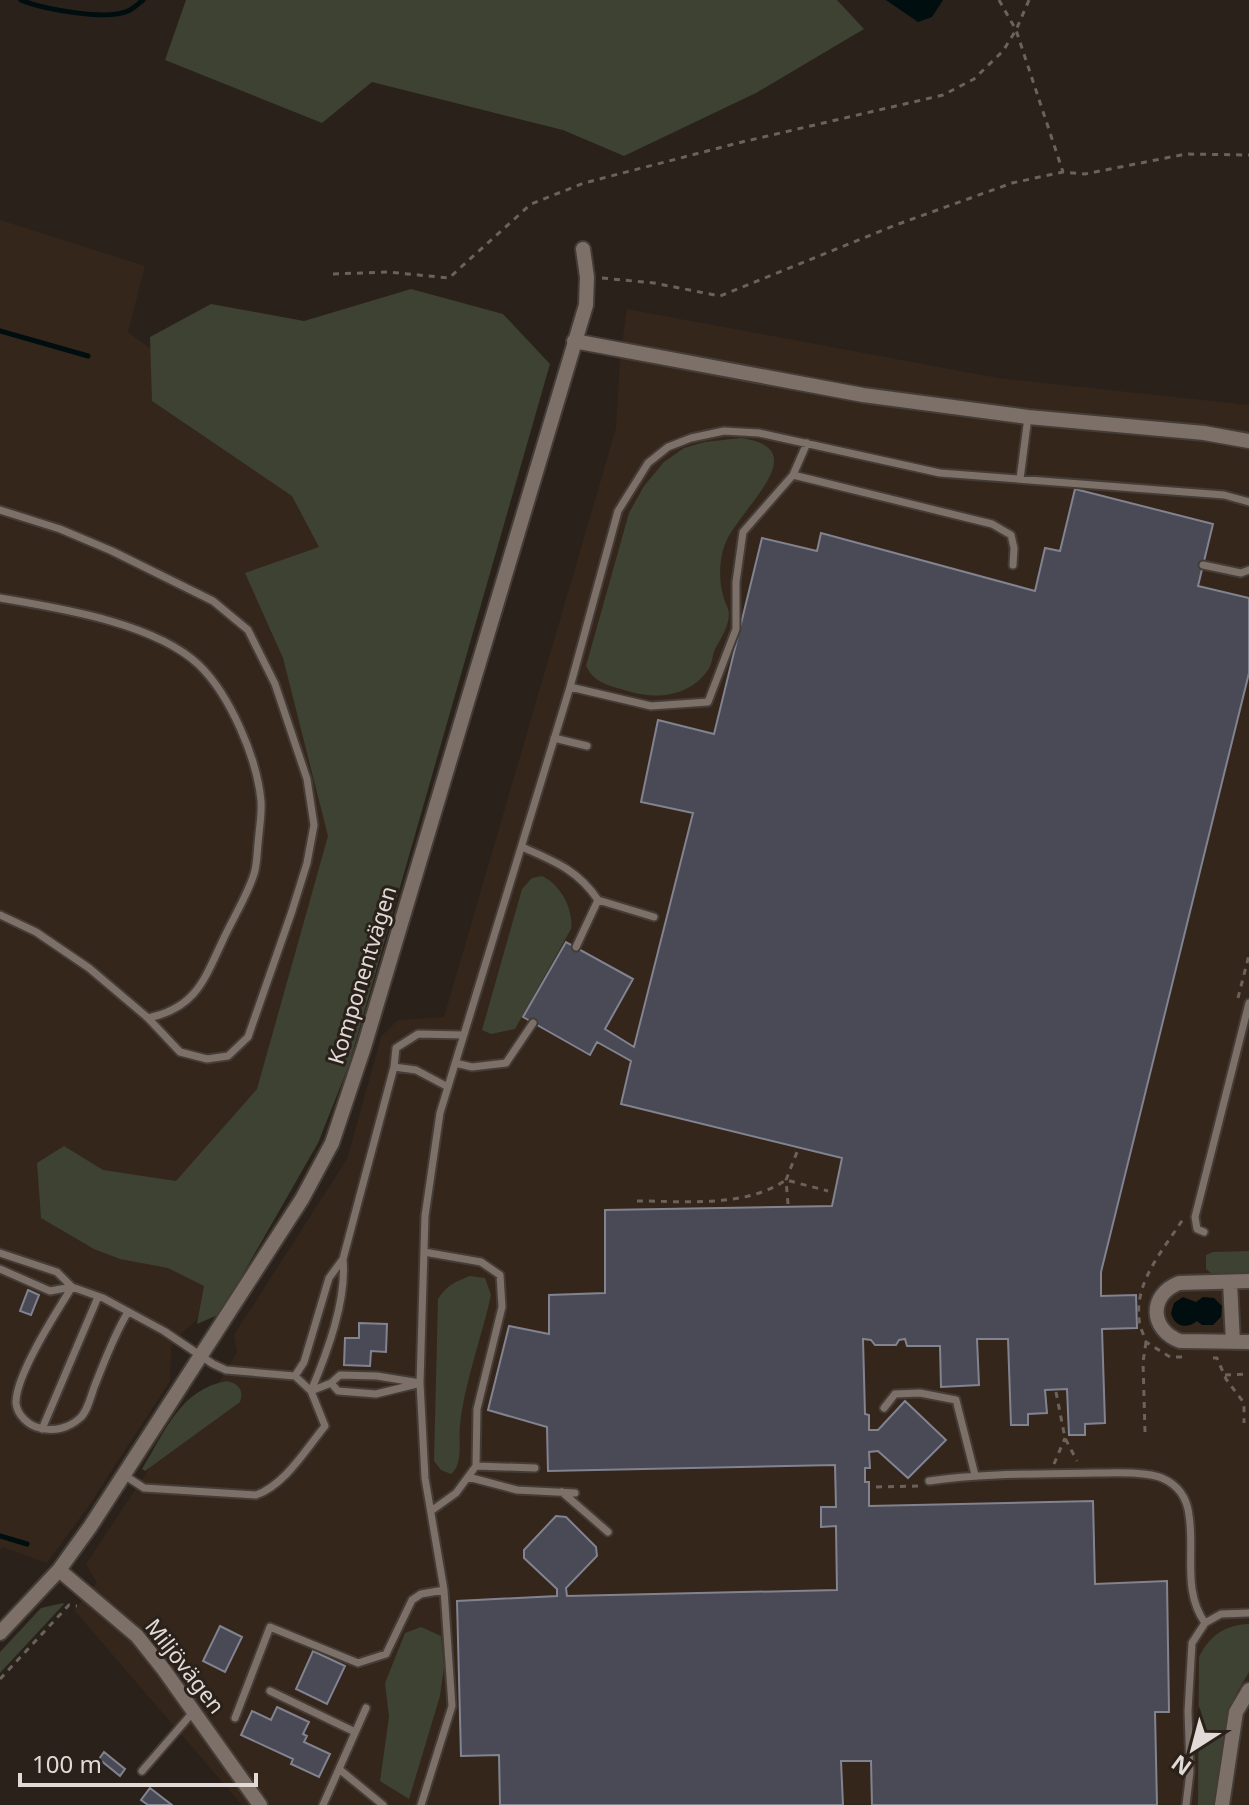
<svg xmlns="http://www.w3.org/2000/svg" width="1249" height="1805" viewBox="0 0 1249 1805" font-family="'Noto Sans',sans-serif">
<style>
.industrial{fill:#35261b}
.green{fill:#3d4232}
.water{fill:#000e0f}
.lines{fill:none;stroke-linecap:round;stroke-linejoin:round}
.stream{stroke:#000e0f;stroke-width:5}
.building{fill:#494a55;stroke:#828390;stroke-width:2}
.lane-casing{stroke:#443c37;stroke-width:11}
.street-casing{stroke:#443c37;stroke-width:18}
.path{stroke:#6b625c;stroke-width:3;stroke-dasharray:6 6;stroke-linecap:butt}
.lane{stroke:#7c7068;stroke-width:7}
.street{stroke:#7c7068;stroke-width:14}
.labels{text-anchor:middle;stroke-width:6;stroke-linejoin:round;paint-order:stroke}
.street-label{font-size:22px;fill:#e1dad6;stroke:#2a211a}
</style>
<rect width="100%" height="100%" fill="#2a211a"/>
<path class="industrial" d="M 0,220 L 145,266 L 128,332 L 265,434 L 331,534 L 413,819 L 208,1310 L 184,1331 L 171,1347 L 170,1381 L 88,1507 L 47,1563 L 2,1547 L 0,1551 Z
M 627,309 L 998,378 L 1249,405 L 1249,1805 L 242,1805 L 74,1610 L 97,1583 L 86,1564 L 199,1393 L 217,1386 L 237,1352 L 234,1335 L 347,1159 L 381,1037 L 398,1020 L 444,1017 L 616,428 L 620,357 Z"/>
<path class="green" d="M 186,0 L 837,0 L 864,29 L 756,93 L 624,156 L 563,130 L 372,82 L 322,123 L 165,60 Z
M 411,289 L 503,314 L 550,364 L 349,1065 L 318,1143 L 220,1314 L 197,1324 L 204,1286 L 168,1268 L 120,1259 L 94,1249 L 41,1218 L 37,1163 L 64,1146 L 103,1170 L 176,1181 L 257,1089 L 328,836 L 283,658 L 245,573 L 319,547 L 292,496 L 152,401 L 150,337 L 211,304 L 304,321 Z
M 741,438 C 820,449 734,512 724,547 C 719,562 719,580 723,595 C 724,601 728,607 729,613 C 729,625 722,637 716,647 C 712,654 713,663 708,670 C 691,695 659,700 631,692 C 613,686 595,685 586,666 L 629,513 L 644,486 L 664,462 L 684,448 L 705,442 Z
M 542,876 C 560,884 574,909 571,929 L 515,1029 L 491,1034 L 482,1030 L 522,889 L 532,878 Z
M 1249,1251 L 1249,1273 L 1212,1274 L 1206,1269 L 1206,1255 L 1213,1252 Z
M 470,1276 L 485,1278 L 491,1295 C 482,1336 464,1385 460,1425 C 458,1440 464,1464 451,1474 L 441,1470 L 434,1461 L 438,1299 C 446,1286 456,1281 470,1276 Z
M 227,1381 C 239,1384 244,1390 240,1402 L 145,1471 L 142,1469 C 165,1432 180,1389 227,1381 Z
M 63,1603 L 64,1604 L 0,1673 L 0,1652 L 41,1608 Z
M 1249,1624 L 1249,1672 L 1237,1692 L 1226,1721 L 1214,1805 L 1198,1805 L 1199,1657 C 1210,1635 1225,1625 1249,1624 Z
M 421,1627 L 441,1636 L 444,1667 L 440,1696 L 409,1799 L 380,1781 L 389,1717 L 385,1683 L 405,1633 Z"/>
<path class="water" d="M 886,0 L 943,0 L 932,17 L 918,22 Z
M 1183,1297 L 1196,1302 L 1203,1297 L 1214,1298 L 1222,1306 L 1221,1317 L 1213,1325 L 1202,1325 L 1197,1321 C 1186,1330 1174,1326 1171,1313 L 1174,1303 Z"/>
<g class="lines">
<path class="stream" d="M 21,0 C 42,9 107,21 128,11 C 133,9 138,4 143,0
M 0,331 L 88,356
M 0,1536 L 27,1544"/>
</g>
<path class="building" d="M 1075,489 L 1213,524 L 1198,586 L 1249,598 L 1249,673 L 1101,1272 L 1101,1296 L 1136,1295 L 1137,1328 L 1102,1329 L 1105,1423 L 1085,1424 L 1085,1435 L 1069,1435 L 1067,1389 L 1045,1390 L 1047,1413 L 1028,1414 L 1028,1425 L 1011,1425 L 1008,1339 L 977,1339 L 979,1385 L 941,1387 L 940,1346 L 907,1346 L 905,1339 L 899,1340 L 896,1345 L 875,1345 L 871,1340 L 863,1339 L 865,1414 L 869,1415 L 869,1430 L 878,1430 L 905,1401 L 946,1440 L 908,1478 L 878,1451 L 869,1452 L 870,1468 L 865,1468 L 865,1482 L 869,1482 L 869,1506 L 1093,1501 L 1095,1584 L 1167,1581 L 1169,1712 L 1155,1712 L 1157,1805 L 872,1805 L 871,1761 L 841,1761 L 843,1805 L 500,1805 L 499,1755 L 461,1756 L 457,1601 L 557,1596 L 557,1589 L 524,1558 L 524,1550 L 556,1516 L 566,1517 L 596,1547 L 597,1556 L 566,1588 L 567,1596 L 837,1590 L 836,1526 L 821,1527 L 821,1507 L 836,1507 L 835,1465 L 548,1471 L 547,1427 L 488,1410 L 509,1326 L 549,1334 L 549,1295 L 605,1293 L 605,1210 L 832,1206 L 842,1158 L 621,1104 L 631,1061 L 597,1042 L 590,1055 L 523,1017 L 566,942 L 633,979 L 605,1029 L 634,1047 L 693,813 L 641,802 L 658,720 L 714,734 L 762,538 L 817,551 L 821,533 L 1035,591 L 1045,548 L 1060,551 Z
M 28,1290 L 39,1295 L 31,1315 L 20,1311 Z
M 359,1323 L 387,1324 L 386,1352 L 371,1351 L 370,1366 L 344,1365 L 345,1338 L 359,1338 Z
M 220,1626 L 242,1637 L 225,1672 L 203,1661 Z
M 313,1651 L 345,1666 L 327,1704 L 296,1689 Z
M 277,1707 L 309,1722 L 303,1734 L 307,1736 L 304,1742 L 330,1754 L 319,1777 L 291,1764 L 293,1759 L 241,1735 L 252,1711 L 271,1720 Z
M 104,1752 L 125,1769 L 120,1776 L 99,1759 Z
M 150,1788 L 172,1805 L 148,1805 L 141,1800 Z"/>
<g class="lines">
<g class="lane-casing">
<path id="lane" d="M 793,475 L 992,524 L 1011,535 L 1014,548 L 1013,565
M 1020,479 L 1028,417
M 0,510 L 60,529 L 112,551 L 213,601 L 248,630 L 275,684 L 307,779 L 314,825 L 307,863 L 292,911 L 248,1037 L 228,1056 L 207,1059 L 180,1052 L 148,1018 L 89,968 L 36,932 L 0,915
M 1203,565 L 1241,573 L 1249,570
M 0,598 C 59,608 155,623 199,665 C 230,695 257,758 261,801 C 262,815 259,830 258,844 C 257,853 257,865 254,874 C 247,896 233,918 223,940 C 204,980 196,1008 148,1018
M 570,687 L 651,706 L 708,702 L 736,629 L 736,582 L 743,532 L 793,475 L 807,443
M 554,738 L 587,746
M 522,847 C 554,861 578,870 598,900 L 576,947
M 598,900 L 654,917
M 455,1063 L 472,1067 L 506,1063 L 533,1023
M 394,1067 L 416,1070 L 448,1087
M 1204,1232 L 1197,1229 L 1195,1217 L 1249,1003
M 424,1252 L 481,1262 L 500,1275 L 502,1307 L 477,1409 L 476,1466 L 456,1493 L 431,1511
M 0,1253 L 57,1272 L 72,1287 L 103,1298 L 164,1331 L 213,1364 L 226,1370 L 295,1376 L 311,1391 L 325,1426 C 306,1449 285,1485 256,1495 L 144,1488 L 124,1475
M 0,1269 L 50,1291 L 72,1287
M 72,1287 C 57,1311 15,1376 16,1403 C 17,1415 29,1426 40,1428 C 54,1432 69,1428 80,1418 C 88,1411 91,1395 95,1385 C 105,1360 114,1335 128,1312
M 295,1376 L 304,1362 L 329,1278 L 343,1259 L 394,1067 L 396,1048 L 418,1034 L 463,1035
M 331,1383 L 338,1391 L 376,1394 L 417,1384
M 311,1391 C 327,1353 347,1300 343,1259
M 311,1391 L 331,1383 L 340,1375 L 377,1376 L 420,1383
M 884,1408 L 895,1394 L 920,1393 L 956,1400 L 975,1475
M 42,1429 L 98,1297
M 476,1466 L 535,1468
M 468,1477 L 517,1490 L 575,1493
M 929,1481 C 984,1473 1039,1474 1095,1473 C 1112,1473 1146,1471 1162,1478 C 1178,1485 1187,1498 1189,1515 C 1195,1552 1182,1590 1205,1623
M 562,1492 L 608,1532
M 270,1691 L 355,1732
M 235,1718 L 270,1627 L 358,1663 L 386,1654 L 412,1600 L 421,1594 L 444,1590
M 339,1769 L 383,1805
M 142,1771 L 194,1711
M 323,1805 L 366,1708
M 421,1805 L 452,1706 L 444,1590 L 425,1478 L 420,1383 L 425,1216 L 440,1113 L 570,687 L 618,511 L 648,463 L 668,447 L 691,438 L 724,431 L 759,433 L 940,473 L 1224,495 L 1249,502
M 1186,1805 L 1190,1772 L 1188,1711 L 1192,1643 L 1205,1623 L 1221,1614 L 1249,1613"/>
</g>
<g class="street-casing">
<path id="street" d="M 574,341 L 863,395 L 1028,417 L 1204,433 L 1249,441
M 1249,1281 L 1179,1283 C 1148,1295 1150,1330 1180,1341 L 1249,1342
M 1230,1282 L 1233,1342
M 59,1570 L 137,1636 L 164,1670 L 260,1805
M 0,1633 L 59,1570 L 90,1527 L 302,1199 L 332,1143 L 364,1047 L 586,305 L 587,277 L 583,249
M 1222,1805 L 1236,1712 L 1249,1690"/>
</g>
<path class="path" d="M 999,0 L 1016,30 L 1063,172
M 333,274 L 388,272 L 449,278 L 531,204 L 584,183 L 742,142 L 943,95 L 974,79 L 1003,51 L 1016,30 L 1029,0
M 602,278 L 654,283 L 720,296 L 893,226 L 1012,183 L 1063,172 L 1085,174 L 1186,154 L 1249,155
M 1238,998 L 1249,955
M 637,1201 C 684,1201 745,1208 786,1180 L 828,1191
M 788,1204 L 786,1180 L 797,1152
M 1182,1357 L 1170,1357 L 1146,1342 C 1144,1335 1139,1326 1139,1318 C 1135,1280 1165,1248 1183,1219
M 1213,1358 L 1217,1358 L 1226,1379 L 1244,1403 L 1244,1423
M 1225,1375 L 1249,1374
M 1056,1392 L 1065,1438 L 1077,1461
M 1145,1432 L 1143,1362 L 1146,1342
M 1054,1464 L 1065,1438
M 876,1487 L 918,1486
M 0,1679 L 69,1605 L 77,1606"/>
<use href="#lane" class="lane"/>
<use href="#street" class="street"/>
</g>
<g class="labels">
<g class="street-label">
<text transform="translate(362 975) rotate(-73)" y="8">Komponentvägen</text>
<text transform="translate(185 1666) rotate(52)" y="8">Miljövägen</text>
</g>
</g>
<g transform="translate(1193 1749) rotate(216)" stroke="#2a211a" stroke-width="6" paint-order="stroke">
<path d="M0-6L14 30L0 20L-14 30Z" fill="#e1dad6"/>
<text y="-12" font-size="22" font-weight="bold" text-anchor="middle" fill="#e1dad6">N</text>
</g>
<path d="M20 1773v12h236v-12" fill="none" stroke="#e1dad6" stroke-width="4"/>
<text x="32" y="1773" font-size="24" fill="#e1dad6" stroke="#2a211a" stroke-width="6" paint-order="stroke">100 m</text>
</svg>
